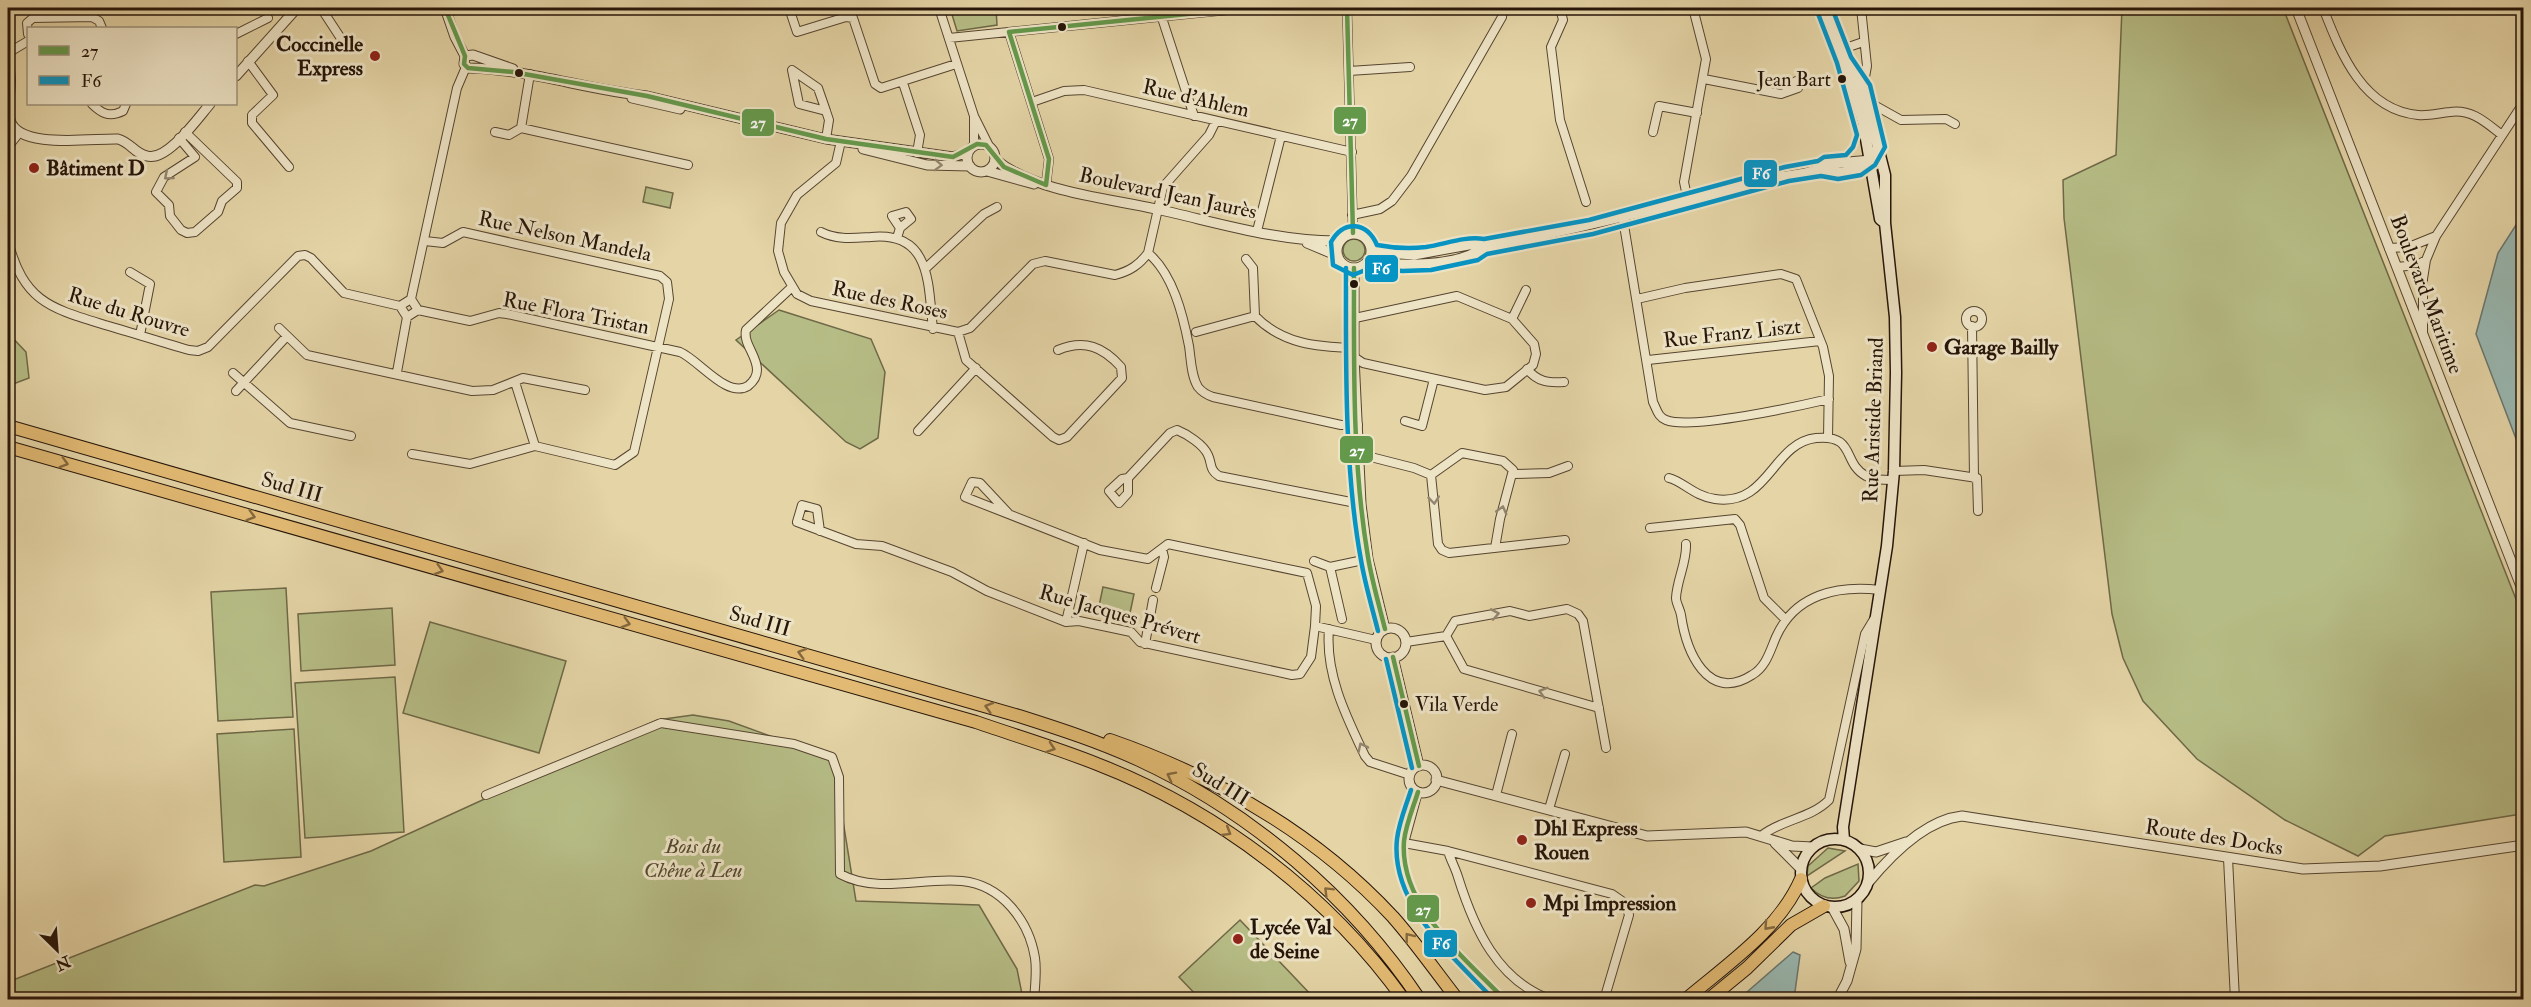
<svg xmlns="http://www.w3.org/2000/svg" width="2531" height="1007" viewBox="0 0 2531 1007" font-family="'IM FELL Double Pica',serif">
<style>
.green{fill:#b6bc85;stroke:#6e6847;stroke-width:1.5}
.water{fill:#98b7b0;stroke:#6a766d;stroke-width:1.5}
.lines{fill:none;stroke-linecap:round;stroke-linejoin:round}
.minor-casing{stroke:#564530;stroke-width:10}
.tertiary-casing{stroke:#564530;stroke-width:11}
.secondary-casing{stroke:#261509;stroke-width:13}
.trunk-casing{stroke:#261509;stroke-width:14}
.minor{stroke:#ede3c5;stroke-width:8}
.tertiary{stroke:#ede3c5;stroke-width:9}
.secondary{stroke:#ede3c5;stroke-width:10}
.trunk{stroke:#e2ba73;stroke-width:12}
.bus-1-casing{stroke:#ede3c5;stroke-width:9}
.bus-2-casing{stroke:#ede3c5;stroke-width:9}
.bus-1{stroke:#64994b;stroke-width:4.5}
.bus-2{stroke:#0694c4;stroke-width:4.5}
.oneway{stroke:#938670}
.oneway2{stroke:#84683e}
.bus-dot{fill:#261509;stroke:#ede3c5;stroke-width:2}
.poi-dot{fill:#8f2418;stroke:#ede3c5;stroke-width:2}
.labels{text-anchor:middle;stroke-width:6;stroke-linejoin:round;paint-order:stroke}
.bus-label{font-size:20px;fill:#261509;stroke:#ede3c5;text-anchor:end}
.poi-label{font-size:21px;font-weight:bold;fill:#261509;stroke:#ede3c5;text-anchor:start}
.street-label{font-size:21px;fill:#261509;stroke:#ede3c5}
.park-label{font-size:21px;font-style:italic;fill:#51472e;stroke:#ede3c5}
.line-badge{stroke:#ede3c5;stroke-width:2}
.badge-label{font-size:16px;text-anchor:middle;font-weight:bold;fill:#fff}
</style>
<rect width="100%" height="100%" fill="#e4d4a6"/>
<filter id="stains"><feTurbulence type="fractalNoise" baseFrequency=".00333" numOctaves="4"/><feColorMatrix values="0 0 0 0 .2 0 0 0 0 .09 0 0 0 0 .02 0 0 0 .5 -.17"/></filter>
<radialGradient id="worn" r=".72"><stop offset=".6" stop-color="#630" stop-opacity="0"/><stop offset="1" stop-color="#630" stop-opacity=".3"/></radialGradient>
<path class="green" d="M 950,8 L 996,8 L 997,25 L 957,31 Z
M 2122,8 L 2283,8 L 2523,617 L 2524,811 L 2521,814 L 2385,836 L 2358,856 L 2285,820 L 2197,759 L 2143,701 L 2123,658 L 2112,614 L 2064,218 L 2063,180 L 2116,155 Z
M 646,187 L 673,193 L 670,208 L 643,202 Z
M1343 250a11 11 0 1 1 22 0a11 11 0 1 1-22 0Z
M 779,310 L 871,339 L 885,372 L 878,438 L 860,449 L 846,442 L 736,340 Z
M 8,333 L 26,352 L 29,378 L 8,386 Z
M 1103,587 L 1134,594 L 1130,613 L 1099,606 Z
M 286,588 L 293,717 L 218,721 L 211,592 Z
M 392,608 L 395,665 L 301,671 L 298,614 Z
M 430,622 L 566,661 L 539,753 L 403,713 Z
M 395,677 L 404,832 L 305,838 L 295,683 Z
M 693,715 L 729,721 L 833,759 L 856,901 L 979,905 L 1017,969 L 1023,999 L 8,1000 L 8,982 L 255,885 L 264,886 L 371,851 L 657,720 Z
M 294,729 L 301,857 L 224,862 L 217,734 Z
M 1828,848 L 1845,851 L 1807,876 L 1808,866 Z
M 1858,864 L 1859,881 L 1845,896 C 1832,901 1821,898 1811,888 L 1825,878 Z
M 1240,920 L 1315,999 L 1200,999 L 1179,977 Z"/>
<path class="water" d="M 2523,214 L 2523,457 L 2476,334 L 2498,253 Z
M 1793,952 L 1800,955 L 1794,999 L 1739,999 Z"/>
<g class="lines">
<g class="minor-casing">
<path id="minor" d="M 321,8 L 340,37
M 789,8 L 797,32 L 846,17 L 853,18 L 875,84 L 881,88 L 956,64
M 939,8 L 974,116 L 974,145
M 1347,8 L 1353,233
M 1560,8 L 1563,20 L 1551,47 L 1560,120 L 1586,202
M 1861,8 L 1867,66 L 1863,88
M 2323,8 C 2340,51 2362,110 2418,115 C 2429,116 2439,113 2450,112 C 2472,109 2485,122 2502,135
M 1161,15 L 1194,116
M 1009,32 L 1049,159 L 1046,185
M 28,34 L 27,23 L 33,18 L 92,17 L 99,21 L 102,28
M 236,34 L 268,18
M 949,38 L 1247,8
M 1840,50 L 1863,42
M 8,53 L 28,41
M 248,61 L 273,95 L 252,115 L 252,123 L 289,167
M 1349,71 L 1410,67
M 1704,79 L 1781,94 L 1798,88 L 1796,81
M 903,83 L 920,135 L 917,153
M 1867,101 L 1901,120 L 1946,119 L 1955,124
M 1032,102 L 1064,91 L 1084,90 L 1352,152
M 92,104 C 101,113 109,118 123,111 L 126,104
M 826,111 L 818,88 L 792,70 L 799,104 L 826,111 L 829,120 L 826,139
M 975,118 L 989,146
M 521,128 L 688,165
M 495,132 L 509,135 L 521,128 L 530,74
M 1653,132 L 1659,106 L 1697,113
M 179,138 L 195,157 L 164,177 L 156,192 L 169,205 L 170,216 L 181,230 L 187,233 L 195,232 L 218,212 L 222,201 L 237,188 L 237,182 L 185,132
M 841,141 L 836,163 L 797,195 L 781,223 L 778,251 L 784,272 L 797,294 L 811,301 L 958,332 L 970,328 L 1033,264 L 1045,261 L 1115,275 C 1130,271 1139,265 1148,253 L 1163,187 L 1209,135 L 1216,121
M 8,147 L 19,133
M 1688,201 L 1684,182 L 1706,59 L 1693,8
M 1352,215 L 1380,209 L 1392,201 L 1411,176 L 1502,17 L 1503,8
M 1623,219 L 1653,402 C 1657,410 1658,417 1666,420 C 1691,430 1799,406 1829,399
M 1257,231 L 1281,136
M 821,232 C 837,240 853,238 871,237 C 932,231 928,285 933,329
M 897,238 L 900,228 L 911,219 L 906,212 L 892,216 L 900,228
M 8,241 C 24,302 50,308 105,325 C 133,333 161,342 189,350 L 198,351 L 208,347 L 298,256 L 305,255 L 311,258 L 344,293 L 400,306
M 425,241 L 443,243 L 463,232 L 660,276 L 667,282 L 669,299 L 634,452 L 615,465 L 535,446 L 515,382
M 2389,248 L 2409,247 L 2436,236
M 1148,253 C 1173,274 1183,315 1189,346 C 1191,359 1191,376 1198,387 C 1202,392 1207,395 1213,397 L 1341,425 L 1358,425
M 1246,259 L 1253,268 L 1255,316 C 1282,344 1317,347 1354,348
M 2397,267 L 2417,265 L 2426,260
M 926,268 L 984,214 L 997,207
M 130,272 L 150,284 L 140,335
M 411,299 L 457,88 L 466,67
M 411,299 L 418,310 L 407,317 L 400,306 Z
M 1637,299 L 1685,288 L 1781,274 L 1796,279 L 1823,347 L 1829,376 L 1828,438
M 418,310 L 470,321 L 499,313 L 507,314 L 680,352 C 699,360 727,399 748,386 C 753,382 757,377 757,370 C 757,355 743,344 746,330 L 792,287
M1966 319a8 8 0 1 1 16 0a8 8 0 1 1-16 0Z
M 1512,319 L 1526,290
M 1972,326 L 1974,478
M 279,328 L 307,355 L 472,391 L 493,390 L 523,378 L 585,390
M 2423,331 L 2423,279 L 2426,260 L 2436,236 L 2524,102
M 958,332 L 966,360 L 1053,437 L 1059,440 L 1067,437 L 1122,378 L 1121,367 C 1103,347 1085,339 1058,350
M 1196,332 L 1255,316
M 1354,357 L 1363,363 L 1485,390 L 1506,387 L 1533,365 L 1536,354 L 1534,344 L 1512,319 L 1457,296 L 1355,318
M 1648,360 L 1820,341
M 1527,369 C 1538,382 1548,383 1564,382
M 397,372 L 407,317
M 233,373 L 290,423 L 351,436
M 236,391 L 287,336
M 1405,421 L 1422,426 L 1434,379
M 918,431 L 976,368
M 412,454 L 470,464 L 535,446
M 1359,454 L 1414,468 L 1431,475 L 1438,544 L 1442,550 L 1449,553 L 1565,540
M 1894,471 L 1924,470 L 1977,478 L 1978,511
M 1513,474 L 1549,473 L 1568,466
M 1431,475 L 1462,453 L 1503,461 L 1513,470 L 1500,519 L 1495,548
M 1128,478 L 1128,493 L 1119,503 L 1109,491 L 1122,479 L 1128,478 L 1170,433 L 1177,430 C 1187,434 1204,445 1208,455 C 1212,463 1209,470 1219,476 L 1361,504
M 1669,478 C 1684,482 1694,496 1715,499 C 1769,507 1772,443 1816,438 C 1856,434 1842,463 1866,476 C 1873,481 1884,479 1893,480
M 1009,514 L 980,483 L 972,482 L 965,497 L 1100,550 L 1148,559 L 1168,544 L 1307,573 L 1316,606 L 1315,626 L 1376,640
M 1650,528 L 1735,519 L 1740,525 L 1764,598 L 1786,620
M 820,531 L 817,509 L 802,505 L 797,522 L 856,544 L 882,546 L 952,572 L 987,591 L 1066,622 L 1079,621 L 1131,632 L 1140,642 L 1292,675 L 1300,674 L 1311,657 L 1315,626
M 1686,544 C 1687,562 1677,579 1676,598 C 1676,603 1680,609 1681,615 C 1686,650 1707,704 1752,675 C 1766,667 1770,651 1776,637 C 1795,594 1838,585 1880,590
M 1314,561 L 1330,567
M 1156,588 L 1164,557 L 1162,549
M 1342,619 L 1330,567 L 1368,559
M 1066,622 L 1084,543
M 1329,629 C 1325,674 1346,716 1365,756 L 1370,762 L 1410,775
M 1446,636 L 1455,621 L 1510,611 L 1529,616 L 1567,609 L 1578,614 L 1583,621 L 1606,748
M 1446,636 L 1464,669 L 1599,708
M 1406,642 L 1446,636
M 1145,644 L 1153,600
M 1418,792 L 1404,843 L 1448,851 L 1612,894 L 1625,903 L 1629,915 L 1604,1000
M 486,795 L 661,723 L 794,744 L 832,757 L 839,777 L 840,874 C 877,894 922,877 962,881 C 1002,885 1029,921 1035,958 C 1037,971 1035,986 1034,1000
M 1496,795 L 1512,734
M 1549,809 L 1565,754
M 1761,836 C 1782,819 1810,819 1829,800 L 1865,634 L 1874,619
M 1448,851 C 1451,861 1455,867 1458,877 C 1474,928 1497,981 1552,1000
M 2228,858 L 2235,1000"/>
</g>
<g class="tertiary-casing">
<path id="tertiary" d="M 445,8 L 455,37 L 465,56
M 2296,8 L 2524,594
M 465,56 L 464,64 L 468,68 C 528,69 587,90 647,96 L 826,139 L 953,157 L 968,152
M 465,56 L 473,55 L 513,69
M 8,64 C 14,82 6,102 10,120 C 18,150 93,138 118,139 C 130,142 135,154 147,156 C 167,162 198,118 210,104
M 236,76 L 297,8
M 632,98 L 680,109
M967 158a14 14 0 1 1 28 0a14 14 0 1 1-28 0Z
M 863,149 L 927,165 L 970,166
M 996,160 C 1036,192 1106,198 1156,209 C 1216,222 1278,242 1340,241
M 1822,168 C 1833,176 1858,171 1868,162 C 1873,158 1876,151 1878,145
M 987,171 L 1034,184
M1337 251a17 17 0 1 1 34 0a17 17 0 1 1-34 0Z
M 1307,243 L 1338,256
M 1372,252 L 1414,255 L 1474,244 L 1484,247 C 1580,229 1674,205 1769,179 C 1785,175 1814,175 1826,164 L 1871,160
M 1370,259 C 1399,268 1460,266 1484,247
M 1354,268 L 1354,357 L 1361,504 L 1368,559 L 1385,629
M1376 643a15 15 0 1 1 30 0a15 15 0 1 1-30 0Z
M 1393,657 L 1419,766
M1409 779a14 14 0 1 1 28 0a14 14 0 1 1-28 0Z
M 1436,780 L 1647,836 L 1746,832 L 1792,846 L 1813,847
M 1775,843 L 1801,869
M 1860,849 L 1876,852 L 1906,842
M 1868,883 C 1891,855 1925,820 1962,816 L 2303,869 L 2380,866 L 2524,845
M 1832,907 L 1844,929 L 1850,962
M 1837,1000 L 1847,981 L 1856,949 L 1857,900"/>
</g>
<g class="secondary-casing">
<path id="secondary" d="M 1824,8 L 1844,61 L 1863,122 L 1880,219 L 1885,223
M1801 873a34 34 0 1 1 68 0a34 34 0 1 1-68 0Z
M 1844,840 L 1843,827 L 1887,546 L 1894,471 L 1896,373 L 1895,317 L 1885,223 L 1885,175 L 1863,88 L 1844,61"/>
</g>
<g class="trunk-casing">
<path id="trunk" d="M 8,426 L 1019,716 C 1060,729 1100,742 1139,760 C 1251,812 1351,897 1420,1000
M 8,447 L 976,722 C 1016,736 1057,748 1097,764 C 1218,811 1328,894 1404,1000
M 1110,740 C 1216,777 1316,834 1393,917 C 1416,943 1436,972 1458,1000
M 1685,1000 C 1726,965 1779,930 1801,879
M 1708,1000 L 1747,968 L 1791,925 L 1824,906"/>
</g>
<use href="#minor" class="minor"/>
<use href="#tertiary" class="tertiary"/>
<use href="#secondary" class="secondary"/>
<use href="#trunk" class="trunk"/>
<g class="bus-1-casing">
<path id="bus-1" d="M 445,8 L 465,56
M 1347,8 L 1353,233
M 1009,32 L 1247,8
M 1009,32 L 1049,159 L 1046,185
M 465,56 L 464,64 L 468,68 L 513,72 L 647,96 L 826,139 L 953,157 L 977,144 L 986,145 L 1004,167 L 1046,185
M 1354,268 C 1354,364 1352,463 1368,557 C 1372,581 1379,605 1385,629
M 1393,657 L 1419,766
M 1418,792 C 1413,808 1406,824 1404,841 C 1399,906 1464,957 1505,1000"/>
</g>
<g class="bus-2-casing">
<path id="bus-2" d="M 1817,11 L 1837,63 L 1857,135 L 1853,147 L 1846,155 L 1824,157 L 1818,161 L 1785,167 L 1589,220 L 1484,239 C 1464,236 1446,244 1426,247 C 1410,249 1393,248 1377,245 C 1367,222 1344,219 1331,242 L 1333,265 L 1353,275 L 1373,267 L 1402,271 L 1431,270 L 1478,260 L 1487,254 L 1593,234 L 1789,181 L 1821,176 L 1838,179 L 1861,175 L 1875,165 L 1885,147 L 1870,85 L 1851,57 L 1832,8
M 1346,268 C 1346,361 1344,468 1361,560 C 1365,584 1372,607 1378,631
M 1386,659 L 1412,768
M 1411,790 C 1406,806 1399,822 1397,839 C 1390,905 1453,956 1494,1000"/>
</g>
<use href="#bus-1" class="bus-1"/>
<use href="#bus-2" class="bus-2"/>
</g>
<defs><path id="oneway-chevron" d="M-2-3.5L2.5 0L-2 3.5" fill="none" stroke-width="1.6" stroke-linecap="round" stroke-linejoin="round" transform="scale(1.5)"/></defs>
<g class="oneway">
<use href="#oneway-chevron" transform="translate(938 165) rotate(2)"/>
<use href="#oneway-chevron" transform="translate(168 176) rotate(140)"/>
<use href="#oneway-chevron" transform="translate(1434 500) rotate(84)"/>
<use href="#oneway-chevron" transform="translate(1502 510) rotate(-75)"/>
<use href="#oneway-chevron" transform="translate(1495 614) rotate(-10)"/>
<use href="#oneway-chevron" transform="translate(1543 692) rotate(-164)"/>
<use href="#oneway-chevron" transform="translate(1362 747) rotate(-116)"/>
</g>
<g class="oneway2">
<use href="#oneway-chevron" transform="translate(64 463) rotate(16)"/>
<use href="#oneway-chevron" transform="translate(251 516) rotate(16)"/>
<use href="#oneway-chevron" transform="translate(439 570) rotate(16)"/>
<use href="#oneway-chevron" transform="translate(626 623) rotate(16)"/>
<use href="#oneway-chevron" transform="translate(802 653) rotate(-164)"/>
<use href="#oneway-chevron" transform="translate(989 707) rotate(-164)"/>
<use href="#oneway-chevron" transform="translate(1051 748) rotate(19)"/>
<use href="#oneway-chevron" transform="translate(1171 776) rotate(-153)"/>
<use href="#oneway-chevron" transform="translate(1227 832) rotate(31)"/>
<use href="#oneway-chevron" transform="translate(1328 891) rotate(-135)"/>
<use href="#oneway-chevron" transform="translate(1768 926) rotate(132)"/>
<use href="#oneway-chevron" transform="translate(1409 937) rotate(-128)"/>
</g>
<g class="bus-dot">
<circle cx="1062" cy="27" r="5"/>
<circle cx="519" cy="73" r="5"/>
<circle cx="1842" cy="79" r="5"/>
<circle cx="1354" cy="284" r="5"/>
<circle cx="1404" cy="704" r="5"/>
</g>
<g class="poi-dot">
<circle cx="375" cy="56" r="6"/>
<circle cx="34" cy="168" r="6"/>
<circle cx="1932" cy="347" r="6"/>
<circle cx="1522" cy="840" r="6"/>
<circle cx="1531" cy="903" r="6"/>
<circle cx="1238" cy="939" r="6"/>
</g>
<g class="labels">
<g class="bus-label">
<text x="1831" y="86">Jean Bart</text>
<text x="1415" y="711" text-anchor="start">Vila Verde</text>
</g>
<g class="poi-label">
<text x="363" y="51" text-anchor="end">Coccinelle<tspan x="363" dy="24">Express</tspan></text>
<text x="46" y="175">Bâtiment D</text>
<text x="1944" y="354">Garage Bailly</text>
<text x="1534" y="835">Dhl Express<tspan x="1534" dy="24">Rouen</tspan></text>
<text x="1543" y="910">Mpi Impression</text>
<text x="1250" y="934">Lycée Val<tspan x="1250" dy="24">de Seine</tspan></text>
</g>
<g class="street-label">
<text transform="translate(1196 98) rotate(13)" y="7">Rue d'Ahlem</text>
<text transform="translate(1168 193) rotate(12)" y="7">Boulevard Jean Jaurès</text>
<text transform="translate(565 236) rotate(12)" y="7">Rue Nelson Mandela</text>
<text transform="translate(2427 294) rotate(69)" y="7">Boulevard Maritime</text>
<text transform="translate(890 300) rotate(12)" y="7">Rue des Roses</text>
<text transform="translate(129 312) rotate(17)" y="7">Rue du Rouvre</text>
<text transform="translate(576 313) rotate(11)" y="7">Rue Flora Tristan</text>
<text transform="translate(1732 333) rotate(-6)" y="7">Rue Franz Liszt</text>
<text transform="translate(1873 420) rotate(-88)" y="7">Rue Aristide Briand</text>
<text transform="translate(292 487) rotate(16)" y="7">Sud III</text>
<text transform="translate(1120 614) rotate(16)" y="7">Rue Jacques Prévert</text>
<text transform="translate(760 621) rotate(16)" y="7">Sud III</text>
<text transform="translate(1221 784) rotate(32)" y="7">Sud III</text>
<text transform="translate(2214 837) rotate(9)" y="7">Route des Docks</text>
</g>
<g class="park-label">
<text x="693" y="853">Bois du<tspan x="693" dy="24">Chêne à Leu</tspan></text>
</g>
</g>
<g class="line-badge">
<rect x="1333" y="106" width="34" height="29" rx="6" fill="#64994b"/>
<rect x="741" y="108" width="34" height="29" rx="6" fill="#64994b"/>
<rect x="1743" y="159" width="35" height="29" rx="6" fill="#0694c4"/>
<rect x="1364" y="254" width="35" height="29" rx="6" fill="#0694c4"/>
<rect x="1339" y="435" width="35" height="29" rx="6" fill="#64994b"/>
<rect x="1406" y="894" width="34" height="29" rx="6" fill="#64994b"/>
<rect x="1423" y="929" width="35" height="29" rx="6" fill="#0694c4"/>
</g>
<g class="badge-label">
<text x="1350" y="126">27</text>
<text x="758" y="128">27</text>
<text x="1761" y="179">F6</text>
<text x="1381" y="274">F6</text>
<text x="1357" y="456">27</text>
<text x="1423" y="915">27</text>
<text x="1441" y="949">F6</text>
</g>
<rect width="2531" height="1007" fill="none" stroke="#e4d4a6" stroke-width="30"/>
<rect x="9" y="9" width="2513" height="989" fill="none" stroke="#261509" stroke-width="3"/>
<rect x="15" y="15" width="2501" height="977" fill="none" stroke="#261509" stroke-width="1.5"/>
<rect x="27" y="27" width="210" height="78" fill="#ede3c5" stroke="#9d917a" stroke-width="1.5"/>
<rect x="39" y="46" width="30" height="9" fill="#64994b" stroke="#9d917a" stroke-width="1.5"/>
<text x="81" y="57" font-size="18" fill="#261509">27</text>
<rect x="39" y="76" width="30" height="9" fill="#0694c4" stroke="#9d917a" stroke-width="1.5"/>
<text x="81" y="87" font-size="18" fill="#261509">F6</text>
<g transform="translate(57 950) rotate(155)" stroke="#ede3c5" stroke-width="4.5" paint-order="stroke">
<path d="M0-4.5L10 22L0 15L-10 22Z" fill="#261509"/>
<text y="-9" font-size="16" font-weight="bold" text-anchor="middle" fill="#261509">N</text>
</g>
<rect width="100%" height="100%" filter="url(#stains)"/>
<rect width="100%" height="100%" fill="url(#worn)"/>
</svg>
